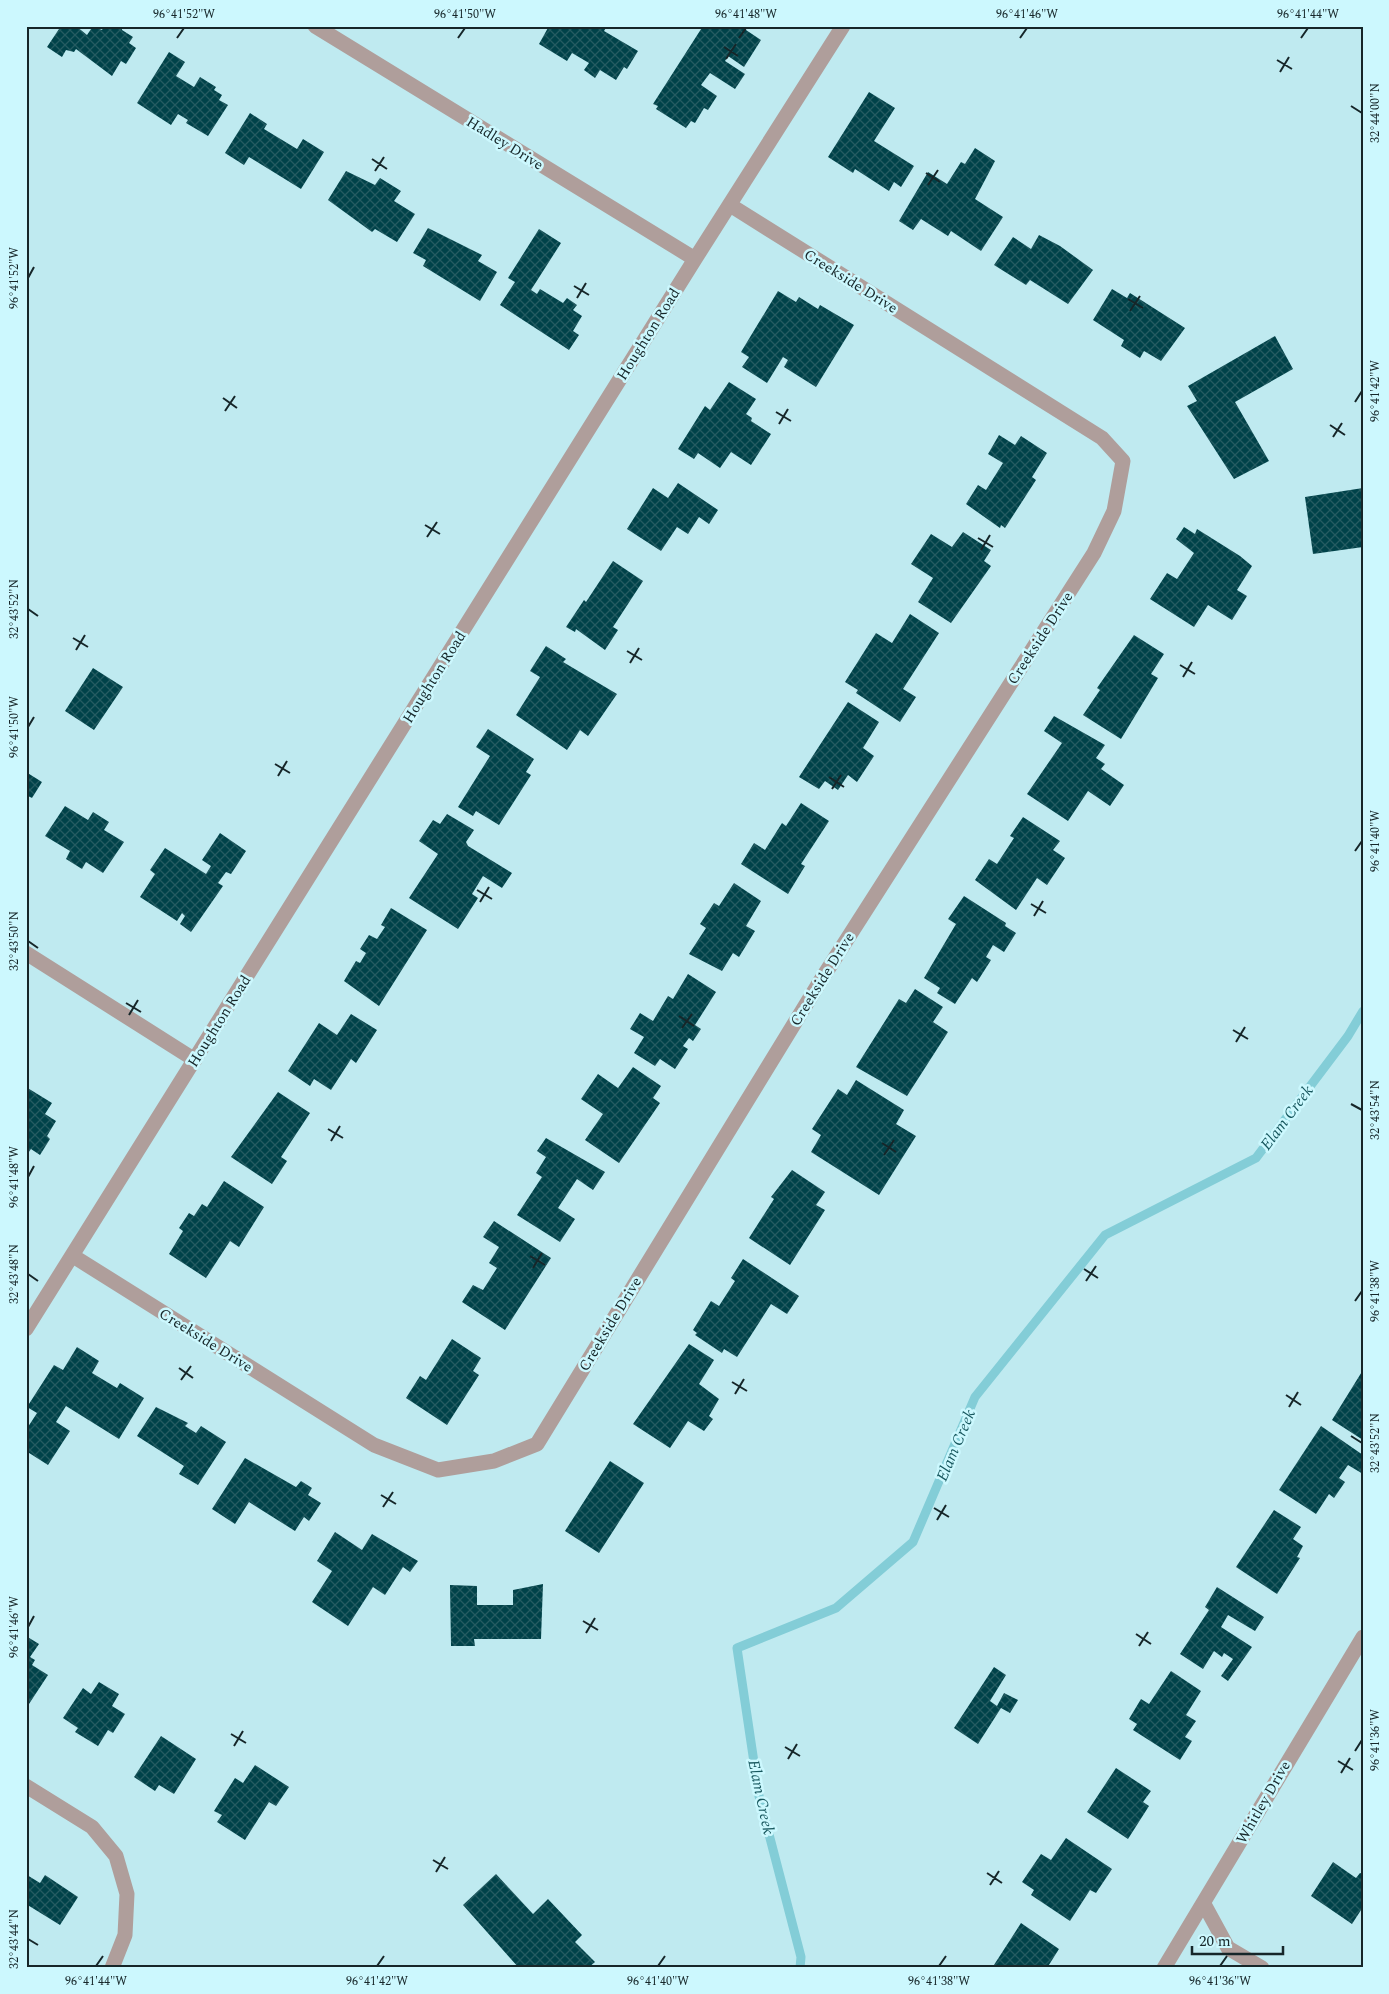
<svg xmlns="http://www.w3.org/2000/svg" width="1389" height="1994" viewBox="0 0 1389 1994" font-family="Spectral,serif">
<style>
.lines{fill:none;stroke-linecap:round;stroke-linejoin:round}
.stream{stroke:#83cdd7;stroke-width:9}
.building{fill:url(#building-cross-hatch)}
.minor{stroke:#af9e9b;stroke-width:15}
.ticks{fill:none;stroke:#162629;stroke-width:2}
.labels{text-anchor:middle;stroke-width:5;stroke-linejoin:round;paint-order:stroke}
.street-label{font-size:15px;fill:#162629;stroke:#ccf8fe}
.water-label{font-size:16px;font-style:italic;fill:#17575e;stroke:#ccf8fe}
.neatline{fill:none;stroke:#162629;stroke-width:2}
.ticks-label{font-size:12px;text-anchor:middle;fill:#162629}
</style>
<defs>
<pattern id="building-cross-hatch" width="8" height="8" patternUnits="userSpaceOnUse" patternTransform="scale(1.25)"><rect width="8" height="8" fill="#004249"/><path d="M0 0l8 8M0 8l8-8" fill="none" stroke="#255b61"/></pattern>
</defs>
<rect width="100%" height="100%" fill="#bfeaf0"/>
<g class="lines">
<path class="stream" d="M 800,1968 L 801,1957 L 759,1796 L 737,1648 L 836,1608 L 913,1542 L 975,1397 L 1105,1235 L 1256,1158 L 1348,1036 L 1363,1011"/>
</g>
<path class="building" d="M 61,26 L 76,26 L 87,35 L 93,26 L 102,30 L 104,26 L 122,26 L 122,30 L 133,37 L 129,43 L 136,48 L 126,64 L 121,61 L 112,76 L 76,49 L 74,52 L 66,50 L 62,57 L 47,47 Z
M 549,26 L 607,26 L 604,31 L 638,51 L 627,69 L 624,67 L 616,80 L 600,70 L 595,78 L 584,70 L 589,63 L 572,53 L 567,61 L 539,44 Z
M 703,26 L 740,26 L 761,40 L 744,67 L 728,56 L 725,61 L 745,74 L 735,89 L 710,73 L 701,85 L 717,96 L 708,110 L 704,108 L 695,123 L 691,121 L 686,128 L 656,109 L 658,106 L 653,104 Z
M 169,52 L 185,62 L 176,76 L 194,87 L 200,77 L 216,87 L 214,90 L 222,95 L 219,100 L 228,105 L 208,136 L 186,123 L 188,120 L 178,114 L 171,125 L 137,103 Z
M 869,92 L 895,108 L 874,141 L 914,166 L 901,187 L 894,182 L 889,191 L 855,169 L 853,173 L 828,157 Z
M 250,113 L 267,124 L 264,129 L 297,149 L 303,139 L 324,152 L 301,189 L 249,157 L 244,165 L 225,153 Z
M 975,148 L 995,161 L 975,199 L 1003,217 L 981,251 L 951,231 L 948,236 L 921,219 L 913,230 L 899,221 L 928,172 L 947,184 L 961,162 L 965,164 Z
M 346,171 L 375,185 L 380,178 L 401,191 L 394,201 L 415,214 L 397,242 L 375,229 L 372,232 L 328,200 Z
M 428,228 L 482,255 L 478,261 L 497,272 L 480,301 L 423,266 L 426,260 L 413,253 Z
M 539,229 L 561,243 L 531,290 L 537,294 L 540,289 L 563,303 L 567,298 L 577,305 L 573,310 L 582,316 L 573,331 L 579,335 L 569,350 L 500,305 L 515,282 L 508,278 Z
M 1039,235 L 1060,246 L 1093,270 L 1068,304 L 1030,280 L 1026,285 L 994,265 L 1013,237 L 1031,249 Z
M 1112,289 L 1127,298 L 1130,293 L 1185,328 L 1161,361 L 1144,351 L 1140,358 L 1121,346 L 1124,340 L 1093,320 Z
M 778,291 L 796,302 L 799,297 L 818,309 L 820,305 L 854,325 L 816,387 L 784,367 L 788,360 L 783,357 L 767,383 L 742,367 L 749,357 L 741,352 Z
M 1275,336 L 1293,369 L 1235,402 L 1269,461 L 1234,479 L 1187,406 L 1197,401 L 1188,386 Z
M 729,382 L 756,399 L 746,414 L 752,418 L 751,421 L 771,434 L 751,465 L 731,452 L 720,468 L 698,453 L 694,459 L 678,449 L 705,406 L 710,410 Z
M 999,435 L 1015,445 L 1021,436 L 1047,453 L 1032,477 L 1036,480 L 1005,528 L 1001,525 L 1000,528 L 966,504 L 978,485 L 986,490 L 1003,463 L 988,454 Z
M 678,483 L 718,510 L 709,524 L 699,517 L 688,534 L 677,527 L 661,551 L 627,529 L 653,488 L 668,498 Z
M 1363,488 L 1363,547 L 1313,554 L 1305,497 Z
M 1184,527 L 1195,534 L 1197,529 L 1240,556 L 1252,566 L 1237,590 L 1247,596 L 1232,620 L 1208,605 L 1194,627 L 1150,599 L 1167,573 L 1177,579 L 1194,553 L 1176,539 Z
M 963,532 L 991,550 L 984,561 L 991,566 L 951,623 L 918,602 L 933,578 L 911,564 L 931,534 L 952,547 Z
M 613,561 L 643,581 L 613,627 L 618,630 L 605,650 L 576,629 L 575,632 L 566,627 L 584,600 L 586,602 Z
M 910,614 L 939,633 L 903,689 L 916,697 L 900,722 L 856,693 L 858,690 L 845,682 L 876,633 L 892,643 Z
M 1134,635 L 1164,654 L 1151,674 L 1158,678 L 1121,739 L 1083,715 L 1100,690 L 1097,688 Z
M 546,646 L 566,659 L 563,662 L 617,694 L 588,736 L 580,730 L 567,750 L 516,715 L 540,677 L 530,671 Z
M 93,668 L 123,687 L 94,730 L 65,711 Z
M 848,702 L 879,722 L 863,748 L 874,756 L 857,782 L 848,775 L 838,790 L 825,781 L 819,789 L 799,777 Z
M 1054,716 L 1105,745 L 1096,758 L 1105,764 L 1101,769 L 1124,785 L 1110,806 L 1088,791 L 1068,821 L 1027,794 L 1062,743 L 1044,731 Z
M 488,729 L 534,759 L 526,772 L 531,775 L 499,825 L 476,811 L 473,816 L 458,807 L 490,756 L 476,747 Z
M 26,772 L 42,782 L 32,798 L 26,795 Z
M 801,803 L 829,821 L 801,864 L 805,866 L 788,894 L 741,864 L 754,843 L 765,850 L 782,823 L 786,826 Z
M 65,806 L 88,820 L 93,812 L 109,822 L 104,830 L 124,842 L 103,873 L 86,862 L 82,869 L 66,859 L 70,851 L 45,836 Z
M 447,814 L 474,830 L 466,842 L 468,846 L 512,873 L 502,888 L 483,876 L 472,894 L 478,898 L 458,929 L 409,898 L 438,854 L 419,841 L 433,820 L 440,824 Z
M 1023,817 L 1060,841 L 1053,850 L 1065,858 L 1047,885 L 1037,878 L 1016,910 L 975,880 L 989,859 L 997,864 L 1014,838 L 1010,836 Z
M 220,833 L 246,851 L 231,874 L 226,872 L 218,883 L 223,886 L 191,932 L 180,924 L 185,916 L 182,913 L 177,921 L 140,897 L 155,874 L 150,870 L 165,848 L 206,874 L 211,866 L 202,860 Z
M 734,883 L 761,901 L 746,926 L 755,931 L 739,957 L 733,953 L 722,971 L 689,954 L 706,928 L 700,924 L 714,903 L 719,906 Z
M 964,896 L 1006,923 L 1005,926 L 1016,933 L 1004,952 L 993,945 L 986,957 L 991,960 L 977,982 L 972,978 L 955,1004 L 937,993 L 940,988 L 924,978 L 956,924 L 948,919 Z
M 391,908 L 427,930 L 379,1006 L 344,981 L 356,961 L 360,963 L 366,953 L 360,949 L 369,935 L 377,939 L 385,927 L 381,925 Z
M 688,974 L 716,992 L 695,1025 L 701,1029 L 693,1041 L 689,1038 L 683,1046 L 688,1049 L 675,1069 L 660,1059 L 655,1066 L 634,1053 L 644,1037 L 630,1029 L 640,1013 L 653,1021 L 668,996 L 673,999 Z
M 915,989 L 943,1007 L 933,1022 L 948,1032 L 907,1096 L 856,1067 L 899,999 L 906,1003 Z
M 351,1014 L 377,1030 L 356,1063 L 351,1059 L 331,1090 L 314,1079 L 310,1086 L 288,1071 L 319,1023 L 337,1035 Z
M 633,1067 L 661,1086 L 653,1098 L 660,1103 L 619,1163 L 585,1140 L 603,1114 L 581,1099 L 598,1074 L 618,1088 Z
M 856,1080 L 904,1110 L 896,1124 L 916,1136 L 879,1195 L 811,1152 L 821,1135 L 812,1129 L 838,1089 L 847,1095 Z
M 26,1087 L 52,1103 L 45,1114 L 56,1121 L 47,1136 L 50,1139 L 40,1155 L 31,1149 L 26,1156 Z
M 278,1092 L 310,1113 L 281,1157 L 287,1161 L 272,1184 L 231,1157 Z
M 546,1138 L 605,1172 L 593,1190 L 577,1179 L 558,1208 L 575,1219 L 560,1242 L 517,1215 L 542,1177 L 536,1173 L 546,1157 L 537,1151 Z
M 792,1170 L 825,1192 L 816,1205 L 825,1210 L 790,1265 L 749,1238 L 774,1199 L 771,1197 Z
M 224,1181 L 264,1207 L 239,1247 L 230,1241 L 206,1278 L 169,1254 L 183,1231 L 179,1228 L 189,1213 L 194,1216 L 202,1204 L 207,1207 Z
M 494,1221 L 551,1258 L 505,1330 L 462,1302 L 473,1285 L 483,1290 L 497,1268 L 489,1263 L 499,1247 L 483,1237 Z
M 743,1259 L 799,1296 L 787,1314 L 771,1304 L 737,1357 L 724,1349 L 722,1353 L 695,1335 L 697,1333 L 693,1330 L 711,1301 L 719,1306 L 735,1281 L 731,1278 Z
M 452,1339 L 481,1358 L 473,1371 L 479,1375 L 447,1425 L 406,1398 L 420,1376 L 426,1380 Z
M 689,1344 L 714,1360 L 699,1384 L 719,1399 L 709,1416 L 713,1419 L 704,1431 L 688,1421 L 670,1448 L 633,1424 Z
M 77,1347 L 99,1361 L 92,1373 L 117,1388 L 120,1383 L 144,1398 L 119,1439 L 66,1406 L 56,1422 L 70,1431 L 48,1465 L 26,1451 L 26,1430 L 37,1413 L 27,1407 L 54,1365 L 63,1370 Z
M 1363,1370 L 1363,1440 L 1332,1420 Z
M 156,1407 L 188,1423 L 185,1426 L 196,1433 L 201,1426 L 226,1442 L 198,1485 L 179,1474 L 184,1466 L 137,1436 Z
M 1321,1426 L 1363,1455 L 1363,1474 L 1348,1465 L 1339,1478 L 1345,1482 L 1334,1498 L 1329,1494 L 1316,1514 L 1279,1490 Z
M 245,1458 L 296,1487 L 301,1481 L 312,1488 L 308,1495 L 321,1503 L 309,1521 L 304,1517 L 295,1531 L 249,1502 L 235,1524 L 212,1509 Z
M 610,1461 L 644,1483 L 599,1553 L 565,1531 Z
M 1274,1510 L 1301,1527 L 1293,1539 L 1303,1546 L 1297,1557 L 1300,1558 L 1277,1594 L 1236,1567 Z
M 335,1532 L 362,1550 L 372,1534 L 418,1561 L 410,1572 L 403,1567 L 385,1595 L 373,1587 L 348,1626 L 312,1602 L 332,1571 L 317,1561 Z
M 543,1584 L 541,1639 L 474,1639 L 475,1646 L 451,1646 L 450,1585 L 477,1586 L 477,1605 L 513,1605 L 513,1590 Z
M 1217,1587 L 1264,1617 L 1255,1631 L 1228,1615 L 1221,1627 L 1252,1647 L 1228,1681 L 1221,1676 L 1233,1659 L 1224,1653 L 1222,1657 L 1214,1651 L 1203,1669 L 1180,1654 L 1209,1610 L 1205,1607 Z
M 26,1636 L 39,1644 L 30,1657 L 35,1660 L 32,1665 L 48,1675 L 29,1704 L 26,1703 Z
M 994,1667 L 1006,1675 L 990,1701 L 997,1706 L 1004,1693 L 1018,1700 L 1010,1713 L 1001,1708 L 978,1744 L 954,1728 Z
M 1171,1671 L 1201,1691 L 1186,1715 L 1196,1721 L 1185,1737 L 1192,1741 L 1180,1760 L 1133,1730 L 1137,1724 L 1129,1719 L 1141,1699 L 1149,1704 Z
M 99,1682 L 119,1694 L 112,1706 L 125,1714 L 113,1733 L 108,1730 L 98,1746 L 75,1732 L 78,1728 L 63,1718 L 83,1688 L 91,1694 Z
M 161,1736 L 196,1759 L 174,1794 L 159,1785 L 155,1791 L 134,1777 Z
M 255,1765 L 289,1787 L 276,1806 L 269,1802 L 245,1840 L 217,1822 L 222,1815 L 214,1811 L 235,1778 L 243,1783 Z
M 1116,1768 L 1151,1791 L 1143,1802 L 1149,1806 L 1128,1839 L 1087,1812 Z
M 1066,1838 L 1112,1869 L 1096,1893 L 1090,1890 L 1070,1921 L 1031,1895 L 1034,1890 L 1022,1882 L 1041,1854 L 1051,1860 Z
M 1333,1862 L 1356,1878 L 1360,1873 L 1363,1874 L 1363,1907 L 1352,1924 L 1311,1896 Z
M 496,1874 L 533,1914 L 548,1899 L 582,1935 L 575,1942 L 595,1962 L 588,1968 L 578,1966 L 576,1968 L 519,1968 L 463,1905 Z
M 27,1875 L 40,1883 L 45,1875 L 78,1897 L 60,1925 L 26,1904 Z
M 1021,1923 L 1059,1949 L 1047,1968 L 992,1968 Z"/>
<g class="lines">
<path class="minor" d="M 315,26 L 695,259
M 26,953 L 195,1060
M 73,1256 L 374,1445 L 438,1470 L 494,1461 L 537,1444 L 821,980 L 1094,553 L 1114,511 L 1123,461 L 1102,438 L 730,205
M 26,1329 L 695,259 L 843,26
M 26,1786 L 92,1827 L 116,1856 L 127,1894 L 125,1935 L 112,1968
M 1204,1904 L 1228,1948 L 1262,1968
M 1164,1968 L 1363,1637"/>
</g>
<path class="ticks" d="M 177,38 L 184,28M 458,38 L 465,28M 739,38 L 746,28M 1020,38 L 1027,28M 1301,38 L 1308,28M 724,47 L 738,56M 726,59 L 736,44M 1277,60 L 1292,69M 1280,72 L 1289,57M 1351,106 L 1362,113M 372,159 L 387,169M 375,171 L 384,157M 926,173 L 940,182M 928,185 L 938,170M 28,278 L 34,267M 574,286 L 589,295M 577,298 L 586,283M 1128,299 L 1143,308M 1130,311 L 1140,296M 223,398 L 237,408M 1355,402 L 1362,391M 225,411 L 235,396M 776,412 L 791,421M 779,424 L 788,409M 1330,425 L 1345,435M 1333,437 L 1342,423M 425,525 L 440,534M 427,537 L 437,522M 978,538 L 993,547M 981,550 L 990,535M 28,609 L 38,616M 73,638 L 88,647M 76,650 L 85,635M 627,651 L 642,660M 630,663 L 639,648M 1180,665 L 1195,674M 1183,677 L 1192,662M 28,727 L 34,717M 275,764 L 290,773M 278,776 L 287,761M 829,777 L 844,787M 832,789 L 841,775M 1355,851 L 1362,841M 477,890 L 492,899M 480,902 L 489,887M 1031,904 L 1046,913M 1034,916 L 1043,901M 28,941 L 38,948M 126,1003 L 141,1012M 129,1015 L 138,1000M 679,1016 L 694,1026M 682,1028 L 692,1014M 1233,1030 L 1248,1039M 1236,1042 L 1245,1027M 1351,1104 L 1362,1110M 328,1129 L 343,1138M 331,1141 L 340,1126M 882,1143 L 896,1152M 884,1155 L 894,1140M 28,1177 L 34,1166M 530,1256 L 545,1265M 533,1268 L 542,1253M 1084,1269 L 1098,1278M 28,1274 L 38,1281M 1086,1281 L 1096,1266M 1355,1301 L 1362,1291M 179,1368 L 193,1378M 181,1380 L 191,1366M 732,1382 L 747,1391M 735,1394 L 744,1379M 1286,1395 L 1301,1405M 1289,1407 L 1298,1392M 1351,1436 L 1362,1443M 381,1495 L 396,1504M 383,1507 L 393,1492M 934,1508 L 949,1517M 937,1520 L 946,1505M 583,1621 L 598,1630M 28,1627 L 34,1616M 586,1633 L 595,1618M 1136,1634 L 1151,1644M 1139,1646 L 1148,1632M 231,1734 L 246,1743M 234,1746 L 243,1731M 785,1747 L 800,1756M 1355,1751 L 1362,1740M 788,1759 L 797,1744M 1338,1761 L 1353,1770M 1341,1773 L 1350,1758M 433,1860 L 448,1869M 436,1872 L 445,1857M 987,1873 L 1002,1883M 990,1885 L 999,1871M 28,1939 L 38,1945M 96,1966 L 103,1956M 377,1966 L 384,1956M 658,1966 L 665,1956M 939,1966 L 946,1956M 1220,1966 L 1227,1956"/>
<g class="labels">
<g class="street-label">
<text transform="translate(505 143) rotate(32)" y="5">Hadley Drive</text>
<text transform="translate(851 281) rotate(32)" y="5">Creekside Drive</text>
<text transform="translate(648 334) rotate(-58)" y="5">Houghton Road</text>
<text transform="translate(1040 638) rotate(-57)" y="5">Creekside Drive</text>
<text transform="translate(434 677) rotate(-58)" y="5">Houghton Road</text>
<text transform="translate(822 979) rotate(-58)" y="5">Creekside Drive</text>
<text transform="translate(219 1021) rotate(-58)" y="5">Houghton Road</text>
<text transform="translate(610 1324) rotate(-59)" y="5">Creekside Drive</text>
<text transform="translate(206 1340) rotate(32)" y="5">Creekside Drive</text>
<text transform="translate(1263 1802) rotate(-60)" y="5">Whitley Drive</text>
</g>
<g class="water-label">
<text transform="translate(1286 1117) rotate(-53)" y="6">Elam Creek</text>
<text transform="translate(955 1445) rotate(-67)" y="6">Elam Creek</text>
<text transform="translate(762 1797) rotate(78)" y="6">Elam Creek</text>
</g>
</g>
<rect width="1389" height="1994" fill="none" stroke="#ccf8fe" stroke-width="55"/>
<path d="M1192 1946v8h91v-8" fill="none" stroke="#162629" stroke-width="2.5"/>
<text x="1199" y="1946" font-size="15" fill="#162629" stroke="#ccf8fe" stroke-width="4" paint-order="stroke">20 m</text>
<rect x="28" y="28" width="1334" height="1938" class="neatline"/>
<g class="ticks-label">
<text x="184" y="18">96°41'52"W</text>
<text x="465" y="18">96°41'50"W</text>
<text x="746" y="18">96°41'48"W</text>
<text x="1027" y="18">96°41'46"W</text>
<text x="1308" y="18">96°41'44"W</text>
<text transform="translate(1375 113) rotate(-90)" y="4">32°44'00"N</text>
<text transform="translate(14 278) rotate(-90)" y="4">96°41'52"W</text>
<text transform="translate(1375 391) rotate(-90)" y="4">96°41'42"W</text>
<text transform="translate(14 609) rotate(-90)" y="4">32°43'52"N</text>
<text transform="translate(14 727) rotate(-90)" y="4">96°41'50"W</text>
<text transform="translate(1375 841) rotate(-90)" y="4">96°41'40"W</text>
<text transform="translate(14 941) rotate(-90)" y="4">32°43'50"N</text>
<text transform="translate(1375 1110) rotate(-90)" y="4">32°43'54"N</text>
<text transform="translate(14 1177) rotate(-90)" y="4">96°41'48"W</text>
<text transform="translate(14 1274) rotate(-90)" y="4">32°43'48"N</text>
<text transform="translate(1375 1291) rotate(-90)" y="4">96°41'38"W</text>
<text transform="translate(1375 1443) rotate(-90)" y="4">32°43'52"N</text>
<text transform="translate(14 1627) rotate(-90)" y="4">96°41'46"W</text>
<text transform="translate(1375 1740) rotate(-90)" y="4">96°41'36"W</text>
<text transform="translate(14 1939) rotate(-90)" y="4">32°43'44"N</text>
<text x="96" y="1985">96°41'44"W</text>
<text x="377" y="1985">96°41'42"W</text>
<text x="658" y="1985">96°41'40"W</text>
<text x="939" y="1985">96°41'38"W</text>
<text x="1220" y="1985">96°41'36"W</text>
</g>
</svg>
